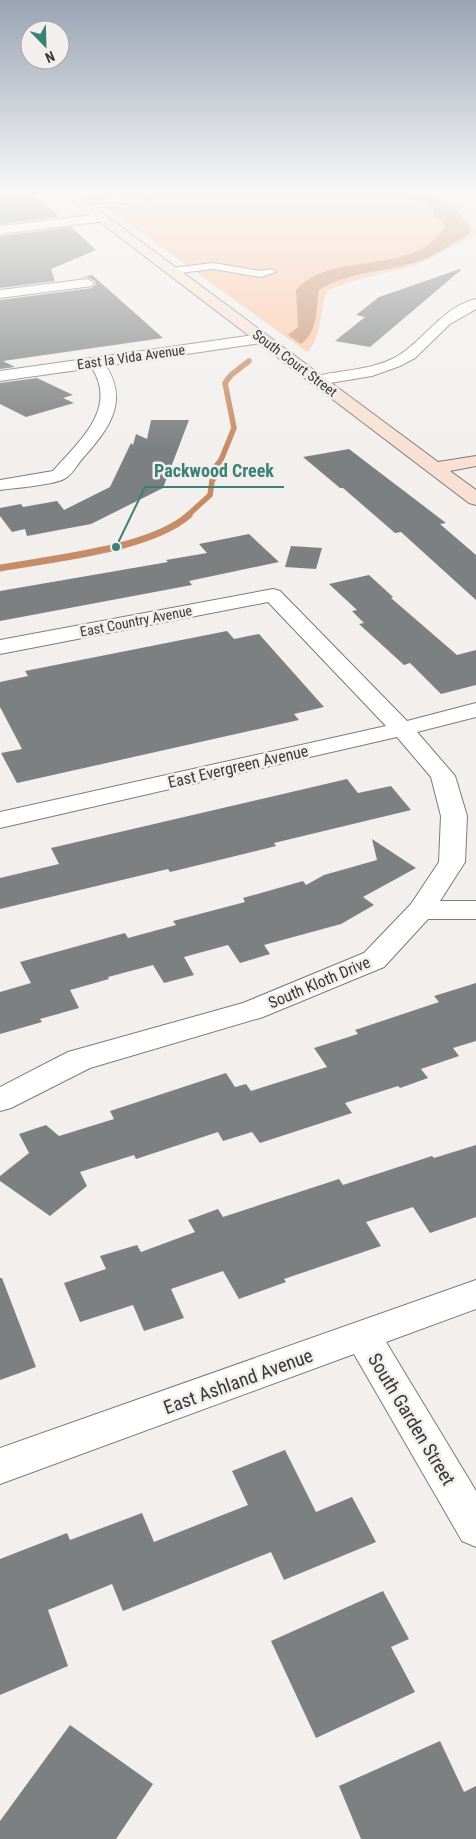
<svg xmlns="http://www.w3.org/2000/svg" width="476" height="1839" viewBox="0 0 476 1839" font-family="'Roboto Condensed',sans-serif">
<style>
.green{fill:#fdc4a0}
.water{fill:#c68c67}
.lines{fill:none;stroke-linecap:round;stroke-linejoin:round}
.stream-far1{stroke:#c68c67;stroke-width:5.5}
.stream{stroke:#c68c67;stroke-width:7}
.building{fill:#7d8080}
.lane-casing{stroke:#7e7b7a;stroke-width:2}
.street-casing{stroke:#7e7b7a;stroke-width:2}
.secondary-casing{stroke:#7e7b7a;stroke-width:2}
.lane{fill:#fff;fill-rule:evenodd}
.street{fill:#fff;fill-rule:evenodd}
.secondary{fill:#f8e1d2;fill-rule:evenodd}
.labels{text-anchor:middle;stroke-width:5;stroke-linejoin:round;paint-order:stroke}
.far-street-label{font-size:14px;fill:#3a3938;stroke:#f2efed}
.street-label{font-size:16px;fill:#3a3938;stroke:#f2efed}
.near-street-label{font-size:19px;fill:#3a3938;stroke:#f2efed}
.leader{fill:none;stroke:#3c8177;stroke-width:2}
.callout-dot{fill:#3c8177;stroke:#f2efed;stroke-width:2}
.callout-label{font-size:18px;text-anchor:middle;font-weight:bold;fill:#3c8177;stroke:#f2efed;stroke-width:5;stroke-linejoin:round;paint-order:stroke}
</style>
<rect width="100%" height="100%" fill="#f2efed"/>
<path class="green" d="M 83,191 L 411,191 L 457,204 L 462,209 L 461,213 L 476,231 L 474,236 L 415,266 L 356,280 L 328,290 C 318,311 324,335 307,352 Z"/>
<path class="water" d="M 383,191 L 416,193 L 453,205 L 471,230 L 469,235 C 451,243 436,256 417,262 C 385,272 348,272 319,290 C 316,309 318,332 301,344 L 288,335 L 298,327 L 296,290 C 324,257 387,269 423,248 C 433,243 438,235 445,227 L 442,221 L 434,217 L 434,207 L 417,199 Z"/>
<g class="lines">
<path class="stream-far1" d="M 187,516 L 210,495 L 212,481 L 219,471 L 216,466 L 221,460 L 234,428 L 225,383 L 231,375 L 249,361"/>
<path class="stream" d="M 0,568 C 51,559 151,549 189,515"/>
</g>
<path class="building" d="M 0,191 L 30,191 L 59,217 L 0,224 Z
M 71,227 L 96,250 L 51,269 L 55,281 L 0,288 L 0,236 Z
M 460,269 L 461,270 L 370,347 L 335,341 L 365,317 L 356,315 L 379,297 Z
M 92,275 L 163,338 L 3,361 L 15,367 L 0,369 L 0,300 L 92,288 L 96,284 L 95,281 L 87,277 L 79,278 Z
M 37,378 L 73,395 L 63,398 L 74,403 L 26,417 L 0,404 L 0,383 Z
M 151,420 L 189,420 L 163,488 L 91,524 L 27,536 L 25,529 L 12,532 L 0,516 L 0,508 L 21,504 L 23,507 L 57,501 L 64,510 L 110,487 L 131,443 L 133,445 L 136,434 L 147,439 Z
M 349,449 L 446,523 L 440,524 L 476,555 L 476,600 L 401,532 L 395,533 L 343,488 L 340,488 L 303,457 Z
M 249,534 L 279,562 L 189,581 L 192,585 L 0,621 L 0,591 L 168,562 L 166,560 L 207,553 L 199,544 Z
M 291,546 L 322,548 L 316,569 L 285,567 Z
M 369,575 L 393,597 L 391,598 L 457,655 L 476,650 L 476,685 L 441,694 L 410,663 L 404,665 L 359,624 L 364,623 L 352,611 L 357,610 L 329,584 Z
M 227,631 L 234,639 L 259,634 L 324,707 L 294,714 L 299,720 L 17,783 L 1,753 L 22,749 L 0,707 L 0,682 L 28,676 L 25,671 Z
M 347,779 L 358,793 L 391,786 L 411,810 L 274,843 L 276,846 L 170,872 L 168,869 L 0,909 L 0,878 L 59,864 L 51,848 Z
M 372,839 L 416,868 L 363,897 L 374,905 L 341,924 L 264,945 L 270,954 L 240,963 L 228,945 L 184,957 L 194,975 L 164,983 L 153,965 L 108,977 L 109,979 L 70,990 L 79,1008 L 40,1019 L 42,1022 L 0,1034 L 0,992 L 31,983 L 20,962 L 125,933 L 128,938 L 176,925 L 173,921 L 245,902 L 243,898 L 303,881 L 306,885 L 324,875 L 377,860 Z
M 476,983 L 476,1041 L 453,1048 L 459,1056 L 421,1069 L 428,1078 L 400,1088 L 398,1086 L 345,1103 L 352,1113 L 260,1143 L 252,1132 L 223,1141 L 218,1132 L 136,1159 L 134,1155 L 80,1172 L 87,1186 L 50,1216 L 0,1181 L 0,1176 L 29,1153 L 19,1134 L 46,1125 L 59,1136 L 114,1119 L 110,1111 L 226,1073 L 235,1087 L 246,1084 L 251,1091 L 327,1067 L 314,1048 L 358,1034 L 355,1030 L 439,1002 L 434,996 Z
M 476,1145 L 476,1217 L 430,1233 L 413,1207 L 366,1222 L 381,1246 L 284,1279 L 286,1282 L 239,1299 L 223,1271 L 171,1289 L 184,1318 L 144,1331 L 133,1305 L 80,1322 L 64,1283 L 106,1269 L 100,1256 L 137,1245 L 141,1252 L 195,1232 L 188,1220 L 218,1209 L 223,1217 L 339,1179 L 343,1185 L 432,1156 L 434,1158 Z
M 0,1278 L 2,1278 L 36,1367 L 0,1380 Z
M 285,1450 L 316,1512 L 352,1497 L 376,1542 L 284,1580 L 271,1552 L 123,1611 L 112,1584 L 48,1610 L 68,1666 L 0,1695 L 0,1559 L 67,1533 L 70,1540 L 142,1513 L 154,1542 L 248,1505 L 232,1471 Z
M 383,1591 L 409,1639 L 391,1647 L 415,1692 L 316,1738 L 271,1641 Z
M 70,1725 L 153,1784 L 116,1839 L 0,1839 L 0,1821 Z
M 440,1741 L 464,1792 L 476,1786 L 476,1839 L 361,1839 L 339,1786 Z"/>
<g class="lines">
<g class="lane-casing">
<path id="lane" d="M 111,198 L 146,199 L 150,201 C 139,208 122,202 110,202 C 100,203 90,204 81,205 L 77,203 L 81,201 Z
M 213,263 L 261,271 L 272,269 L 276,272 L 261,277 L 213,269 L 172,274 L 168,271 L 172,268 Z"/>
</g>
<g class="street-casing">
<path id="street" d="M 101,214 L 107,218 L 105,221 L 0,234 L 0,226 Z
M 87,279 L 94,283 L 92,286 L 0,298 L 0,290 Z
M 476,299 L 476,309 L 450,324 L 415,358 L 400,366 L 372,376 L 318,385 L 312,383 L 310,380 L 312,377 C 343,369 379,371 405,351 C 429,333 446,306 476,299 Z
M 262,334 L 267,336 L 270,339 L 267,342 L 106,366 C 130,403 107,431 82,459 C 77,465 71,476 64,479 C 53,485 15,488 0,490 L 0,480 L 53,471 C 79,441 118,409 92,368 L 0,381 L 0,371 Z
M 273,589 L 280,591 L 407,721 L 476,703 L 476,717 L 417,732 L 455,776 L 467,816 L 465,862 L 440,901 L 476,901 L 476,919 L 428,919 L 384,967 L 263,1017 L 90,1068 L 11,1108 L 0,1111 L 0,1087 L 68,1052 L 243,1003 L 364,953 L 411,904 L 439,862 L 441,816 L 431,777 L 397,737 L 0,828 L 0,812 L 386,726 L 268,602 L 0,654 L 0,640 Z
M 476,1280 L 476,1309 L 386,1342 L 476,1491 L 476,1547 L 462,1541 L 354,1354 L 0,1484 L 0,1448 Z"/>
</g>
<g class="secondary-casing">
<path id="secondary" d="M 59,191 L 73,191 L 438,462 L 476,456 L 476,466 L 450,471 L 476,490 L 476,505 L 469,503 Z"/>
</g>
<use href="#lane" class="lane"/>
<use href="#street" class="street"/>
<use href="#secondary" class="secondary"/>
</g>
<linearGradient id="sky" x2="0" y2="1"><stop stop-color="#9aa4b4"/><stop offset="0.43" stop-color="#f9f8f7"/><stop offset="1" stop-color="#f9f8f7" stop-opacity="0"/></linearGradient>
<rect width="476" height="449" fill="url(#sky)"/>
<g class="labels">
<g class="far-street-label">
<text transform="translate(131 357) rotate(-8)" y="5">East la Vida Avenue</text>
<text transform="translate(295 363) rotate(37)" y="5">South Court Street</text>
<text transform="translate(136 621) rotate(-11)" y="5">East Country Avenue</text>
</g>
<g class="street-label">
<text transform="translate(238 766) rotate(-13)" y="6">East Evergreen Avenue</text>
<text transform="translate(319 982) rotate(-23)" y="6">South Kloth Drive</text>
</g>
<g class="near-street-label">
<text transform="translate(238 1381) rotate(-20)" y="7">East Ashland Avenue</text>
<text transform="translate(412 1419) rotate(59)" y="7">South Garden Street</text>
</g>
</g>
<path class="leader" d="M116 547L145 487H284"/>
<circle class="callout-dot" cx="116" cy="547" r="5"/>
<g class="callout-label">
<text x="214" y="477">Packwood Creek</text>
</g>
<g transform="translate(45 45) rotate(157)"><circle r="24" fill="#f2efed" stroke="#a8a6a5"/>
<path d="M0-4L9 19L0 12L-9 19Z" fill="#3c8177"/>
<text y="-8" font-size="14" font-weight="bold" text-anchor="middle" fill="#3a3938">N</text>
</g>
</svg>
